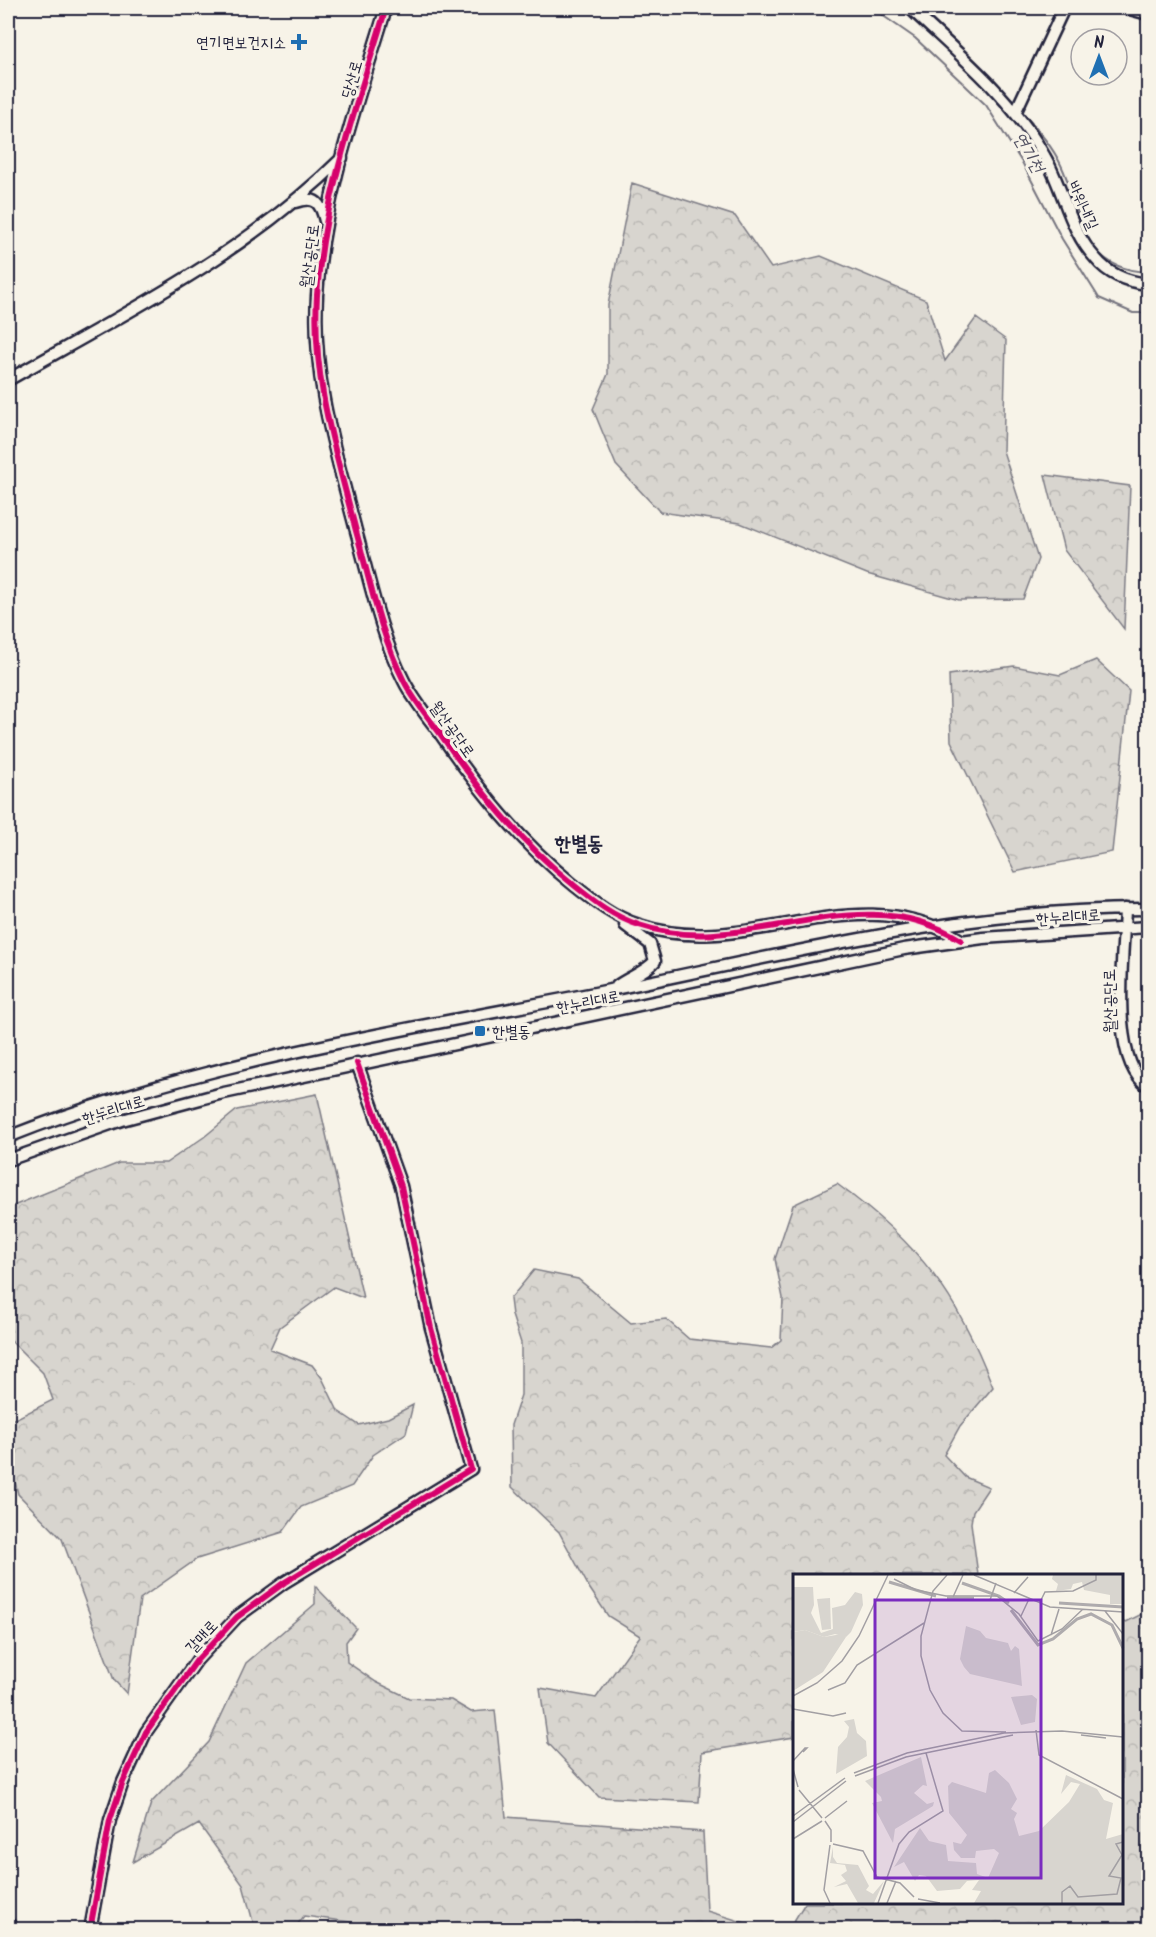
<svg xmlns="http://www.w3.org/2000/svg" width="1156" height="1937" viewBox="0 0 1156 1937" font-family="Kalam,'Poor Story',sans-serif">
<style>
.forest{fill:url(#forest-crowns);stroke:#7d7c85;stroke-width:1.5}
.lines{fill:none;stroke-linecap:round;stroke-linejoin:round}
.stream{stroke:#76747f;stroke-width:2}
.minor-casing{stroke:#22223b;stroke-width:15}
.minor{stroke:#f7f3e8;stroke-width:10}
.cycleway-casing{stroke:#f7f3e8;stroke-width:10}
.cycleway{stroke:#d6006c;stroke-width:6}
.poi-dot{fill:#1f6fb2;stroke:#f7f3e8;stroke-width:2}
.labels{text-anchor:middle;stroke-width:6;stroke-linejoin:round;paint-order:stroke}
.poi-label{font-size:16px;fill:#22223b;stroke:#f7f3e8;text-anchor:end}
.street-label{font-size:16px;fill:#22223b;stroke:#f7f3e8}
.water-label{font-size:18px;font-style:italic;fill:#535263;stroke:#f7f3e8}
.quarter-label{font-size:20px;font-weight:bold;fill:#22223b;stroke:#f7f3e8}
.inset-river{fill:none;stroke:#aeabad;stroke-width:3}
.inset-road{fill:none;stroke:#a29fa3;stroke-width:1.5}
.view{fill:#7b2cbf;fill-opacity:0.15;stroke:#7b2cbf;stroke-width:3}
.inset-edge{fill:none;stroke:#22223b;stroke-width:3}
</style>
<defs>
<pattern id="forest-crowns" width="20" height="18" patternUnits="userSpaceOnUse" patternTransform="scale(1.5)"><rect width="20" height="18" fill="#d8d5cf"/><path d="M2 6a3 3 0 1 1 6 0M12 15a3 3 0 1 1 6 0" fill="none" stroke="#b9b7b3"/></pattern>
</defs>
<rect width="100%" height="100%" fill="#f7f3e8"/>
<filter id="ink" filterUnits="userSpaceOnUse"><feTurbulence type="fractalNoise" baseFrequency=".0167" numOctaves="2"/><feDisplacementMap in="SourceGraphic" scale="12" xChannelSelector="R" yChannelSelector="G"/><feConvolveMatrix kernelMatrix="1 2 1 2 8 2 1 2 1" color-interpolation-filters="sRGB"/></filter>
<g filter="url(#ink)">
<path class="forest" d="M 632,183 L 735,216 L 771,268 L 821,256 L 926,300 L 945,361 L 976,318 L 1006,340 L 1003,451 L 1038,559 L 1023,599 L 959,600 L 867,574 L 740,523 L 660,512 L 616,465 L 593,409 L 608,374 L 608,305 Z
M 1045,475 L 1130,486 L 1124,629 L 1064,550 Z
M 1096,660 L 1129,691 L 1112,852 L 1015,872 L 951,741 L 949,675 L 1014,666 L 1060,675 Z
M 317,1094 L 363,1298 L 334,1287 L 280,1327 L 270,1349 L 312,1365 L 322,1378 L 338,1411 L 359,1425 L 388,1418 L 413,1405 L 406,1433 L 373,1455 L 352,1486 L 301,1507 L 283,1532 L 197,1559 L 140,1599 L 127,1694 L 114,1680 L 62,1539 L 18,1494 L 8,1454 L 8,1419 L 15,1419 L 53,1400 L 43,1373 L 8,1338 L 8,1208 L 119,1163 L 166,1163 L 204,1137 L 237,1110 Z
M 837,1184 C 918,1243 957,1293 993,1387 L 960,1426 L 944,1455 L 965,1477 L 989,1487 L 973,1511 L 971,1523 L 978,1575 L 794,1576 L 794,1737 L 702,1752 L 699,1802 L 599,1797 L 548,1743 L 540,1688 L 596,1698 L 640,1636 L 608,1616 L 590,1589 L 559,1532 L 512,1487 L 511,1425 L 521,1395 L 521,1343 L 512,1315 L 510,1299 L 534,1270 L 578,1279 L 631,1323 L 666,1319 L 689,1339 L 771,1348 L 781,1340 L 783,1298 L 775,1259 L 793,1205 Z
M 315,1586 L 356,1628 L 346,1642 L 347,1662 L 376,1682 L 409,1698 L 451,1700 L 471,1712 L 495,1710 L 506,1817 L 703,1832 L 707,1911 L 765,1929 L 365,1930 L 358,1923 L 304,1916 L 294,1929 L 255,1929 L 243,1885 L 199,1824 L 133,1862 L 151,1803 L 209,1742 L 246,1663 L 315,1604 Z
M 1148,1607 L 1148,1929 L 789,1929 L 805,1903 L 1122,1902 L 1122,1624 L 1144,1613 Z"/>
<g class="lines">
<path class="stream" d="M 872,8 L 915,38 L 986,105 L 1023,164 L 1062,239 L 1099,298 L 1133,313 L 1148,313
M 919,8 L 927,17
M 986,72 L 1015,103
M 1020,109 C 1035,127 1051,144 1061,165 C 1084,213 1078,269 1148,272"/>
<g class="minor-casing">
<path id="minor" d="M 386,8 C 358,101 323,197 317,295 C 312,380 335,449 356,531 C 370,581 380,634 404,681 C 413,699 427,716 439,732 C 479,790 520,842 575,886 C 595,902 614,917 639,925 C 747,962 855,874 961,940
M 910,8 C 957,53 1013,98 1045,157 C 1064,190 1069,230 1096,259 C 1109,275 1129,282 1148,284
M 1126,8 L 1148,14
M 1015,113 L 1064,8
M 296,202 C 316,195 321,204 325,221
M 8,380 C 126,313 245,254 342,158
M 1125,909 C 1124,951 1108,1061 1148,1086
M 617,986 C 629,977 646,972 655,961 L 650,944 L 625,925
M 8,1137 C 198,1061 405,1030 605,991 C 784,955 964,908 1148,909
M 8,1160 L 122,1120 L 219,1094 L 904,949 L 983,938 L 1148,927
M 8,1923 L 14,1930
M 90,1930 L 110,1820 L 123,1782 L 146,1732 L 197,1660 L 237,1617 L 285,1582 L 471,1469 L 431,1328 L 401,1186 L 357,1063"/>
</g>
<use href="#minor" class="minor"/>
<g class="cycleway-casing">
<path id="cycleway" d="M 386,8 C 358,101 323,197 317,295 C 312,380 335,449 356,531 C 370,581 380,634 404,681 C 413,699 427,716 439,732 C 479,790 520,842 575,886 C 595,902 614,917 639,925 C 747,962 855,874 961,940
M 90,1930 L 110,1820 L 123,1782 L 146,1732 L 197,1660 L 237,1617 L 285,1582 L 471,1469 L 431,1328 L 401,1186 L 357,1063"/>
</g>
<use href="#cycleway" class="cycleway"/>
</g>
</g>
<g class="poi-dot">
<path d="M296 33h6v6h6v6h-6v6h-6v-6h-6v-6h6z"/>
<rect x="474" y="1025" width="12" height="12" rx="3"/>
</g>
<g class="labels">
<g class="poi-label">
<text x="286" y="48">연기면보건지소</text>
<text x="492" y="1037" text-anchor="start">한별동</text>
</g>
<g class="street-label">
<text transform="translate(351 79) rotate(-74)" y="6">당산로</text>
<text transform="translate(1084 205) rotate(66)" y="6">바위내길</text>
<text transform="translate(309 256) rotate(-83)" y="6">월산공단로</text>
<text transform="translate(453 729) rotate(55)" y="6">월산공단로</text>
<text transform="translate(1068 916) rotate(-4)" y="6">한누리대로</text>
<text transform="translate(588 1001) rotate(-11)" y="6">한누리대로</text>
<text transform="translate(1109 1001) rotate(-91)" y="6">월산공단로</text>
<text transform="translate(113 1109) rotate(-17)" y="6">한누리대로</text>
<text transform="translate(201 1636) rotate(-47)" y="6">갈매로</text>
</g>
<g class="water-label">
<text transform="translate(1029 152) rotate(60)" y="6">연기천</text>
</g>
<g class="quarter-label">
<text x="579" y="850">한별동</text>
</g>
</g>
<g transform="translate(793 1574)">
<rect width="330" height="330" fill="#f7f3e8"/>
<path d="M 37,24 L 38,55 L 29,56 L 24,25 ZM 12,56 L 31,63 L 49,60 L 53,63 L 30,98 L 0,117 L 0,58 Z" fill="#d8d5cf"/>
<path d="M 260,1 L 330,1 L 330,30 L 317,30 L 317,21 L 291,16 L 289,8 L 280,10 L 278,15 L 263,17 L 265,10 L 259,5 ZM 0,13 L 20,13 L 21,31 L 18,39 L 28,59 L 40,55 L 39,34 L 52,31 L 62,18 L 69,20 L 70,31 L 58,58 L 53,63 L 42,60 L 31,63 L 12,56 L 0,58 ZM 173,52 L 187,57 L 193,64 L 215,69 L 218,77 L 222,72 L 226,75 L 229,112 L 177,100 L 171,93 L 167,85 ZM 239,121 L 244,125 L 242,148 L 228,151 L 218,123 ZM 61,145 L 64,159 L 73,167 L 74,182 L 43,200 L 45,173 L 54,163 L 56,153 L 51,147 ZM 128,183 L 134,212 L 130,211 L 121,219 L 134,230 L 141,228 L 140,232 L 102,255 L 100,269 L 79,229 L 89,227 L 88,223 L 72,207 ZM 202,196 L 216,209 L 224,225 L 218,235 L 224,239 L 221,245 L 226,262 L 246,257 L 276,228 L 287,210 L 278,208 L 268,220 L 273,201 L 304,215 L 311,226 L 320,229 L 313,265 L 330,260 L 330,329 L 181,329 L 188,317 L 179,316 L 186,306 L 174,307 L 167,315 L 144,317 L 133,302 L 126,301 L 122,307 L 111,288 L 101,293 L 127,254 L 136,267 L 153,271 L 155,287 L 183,289 L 184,300 L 195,304 L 206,279 L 201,275 L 183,277 L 182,284 L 168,284 L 161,276 L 160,268 L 168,270 L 174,261 L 156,239 L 155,212 L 159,208 L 193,219 L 196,199 ZM 40,273 L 40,283 L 44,289 L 65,291 L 76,312 L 73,316 L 80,320 L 91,307 L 81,329 L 65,329 L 54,310 L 41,313 L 53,307 L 48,301 L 54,297 L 52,291 L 37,289 Z" fill="#d8d5cf"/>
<path d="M55 306a8 8 0 1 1 16 0a8 8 0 1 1-16 0Z" fill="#d8d5cf"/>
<path class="inset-river" d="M 96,8 L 143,22M 169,9 L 206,22 L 216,29M 154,24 L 181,24M 266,29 L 330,33M 218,36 L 245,71 L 260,65 L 284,45 L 298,40 L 319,51 L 330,74"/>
<path class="inset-road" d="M 154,1 L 140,17 L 128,62 L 128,82 L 137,116 L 150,139 L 169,157 L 213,158M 181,1 L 257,33 L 330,38M 101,5 L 123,16 L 153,22 L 204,22 L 226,40 L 245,67 L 269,55 L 290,35M 221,19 L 235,3M 160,23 L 170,1M 197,26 L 203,9M 247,28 L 252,18 L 280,17 L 303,6 L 303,1M 312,37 L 330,60M 228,42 L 236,25M 258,61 L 266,35M 35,116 L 52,109 L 64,91 L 131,49M 0,122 L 24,109 L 49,87 L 66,62 L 95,1M 0,135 L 40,142 L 53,139M 243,156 L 246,181 L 330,225M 288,161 L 313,164M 0,187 L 12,174 L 14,174 L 10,178M 0,195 L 5,213M 61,199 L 114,179 L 211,159 L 269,157 L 330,163M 62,202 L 113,183 L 220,161M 6,216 L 29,244M 0,242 L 52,204M 32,244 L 54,227M 32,247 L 38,256 L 38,268M 0,248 L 53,207M 0,265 L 29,247M 40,270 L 70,277 L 84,303 L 107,309 L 121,323M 37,271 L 31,316 L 37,329M 125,325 L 147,329M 85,329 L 106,270 L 116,258 L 150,237 L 133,179M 94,329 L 103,307M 269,329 L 269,318 L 277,312 L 285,323 L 324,320 L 328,304 L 316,302 L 329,281 L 323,270 L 330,268"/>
<path class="view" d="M 82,26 L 248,26 L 248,304 L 82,304 Z"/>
<rect width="330" height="330" class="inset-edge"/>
</g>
<rect width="1156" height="1937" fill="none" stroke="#f7f3e8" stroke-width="30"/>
<rect x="15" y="15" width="1126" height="1907" fill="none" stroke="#22223b" stroke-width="2" filter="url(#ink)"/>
<g transform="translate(1099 57)"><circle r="28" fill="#f7f3e8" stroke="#a29fa3" stroke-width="1.5"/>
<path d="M0-4.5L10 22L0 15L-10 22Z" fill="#1f6fb2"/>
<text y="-9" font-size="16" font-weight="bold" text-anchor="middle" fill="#22223b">N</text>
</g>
</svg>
